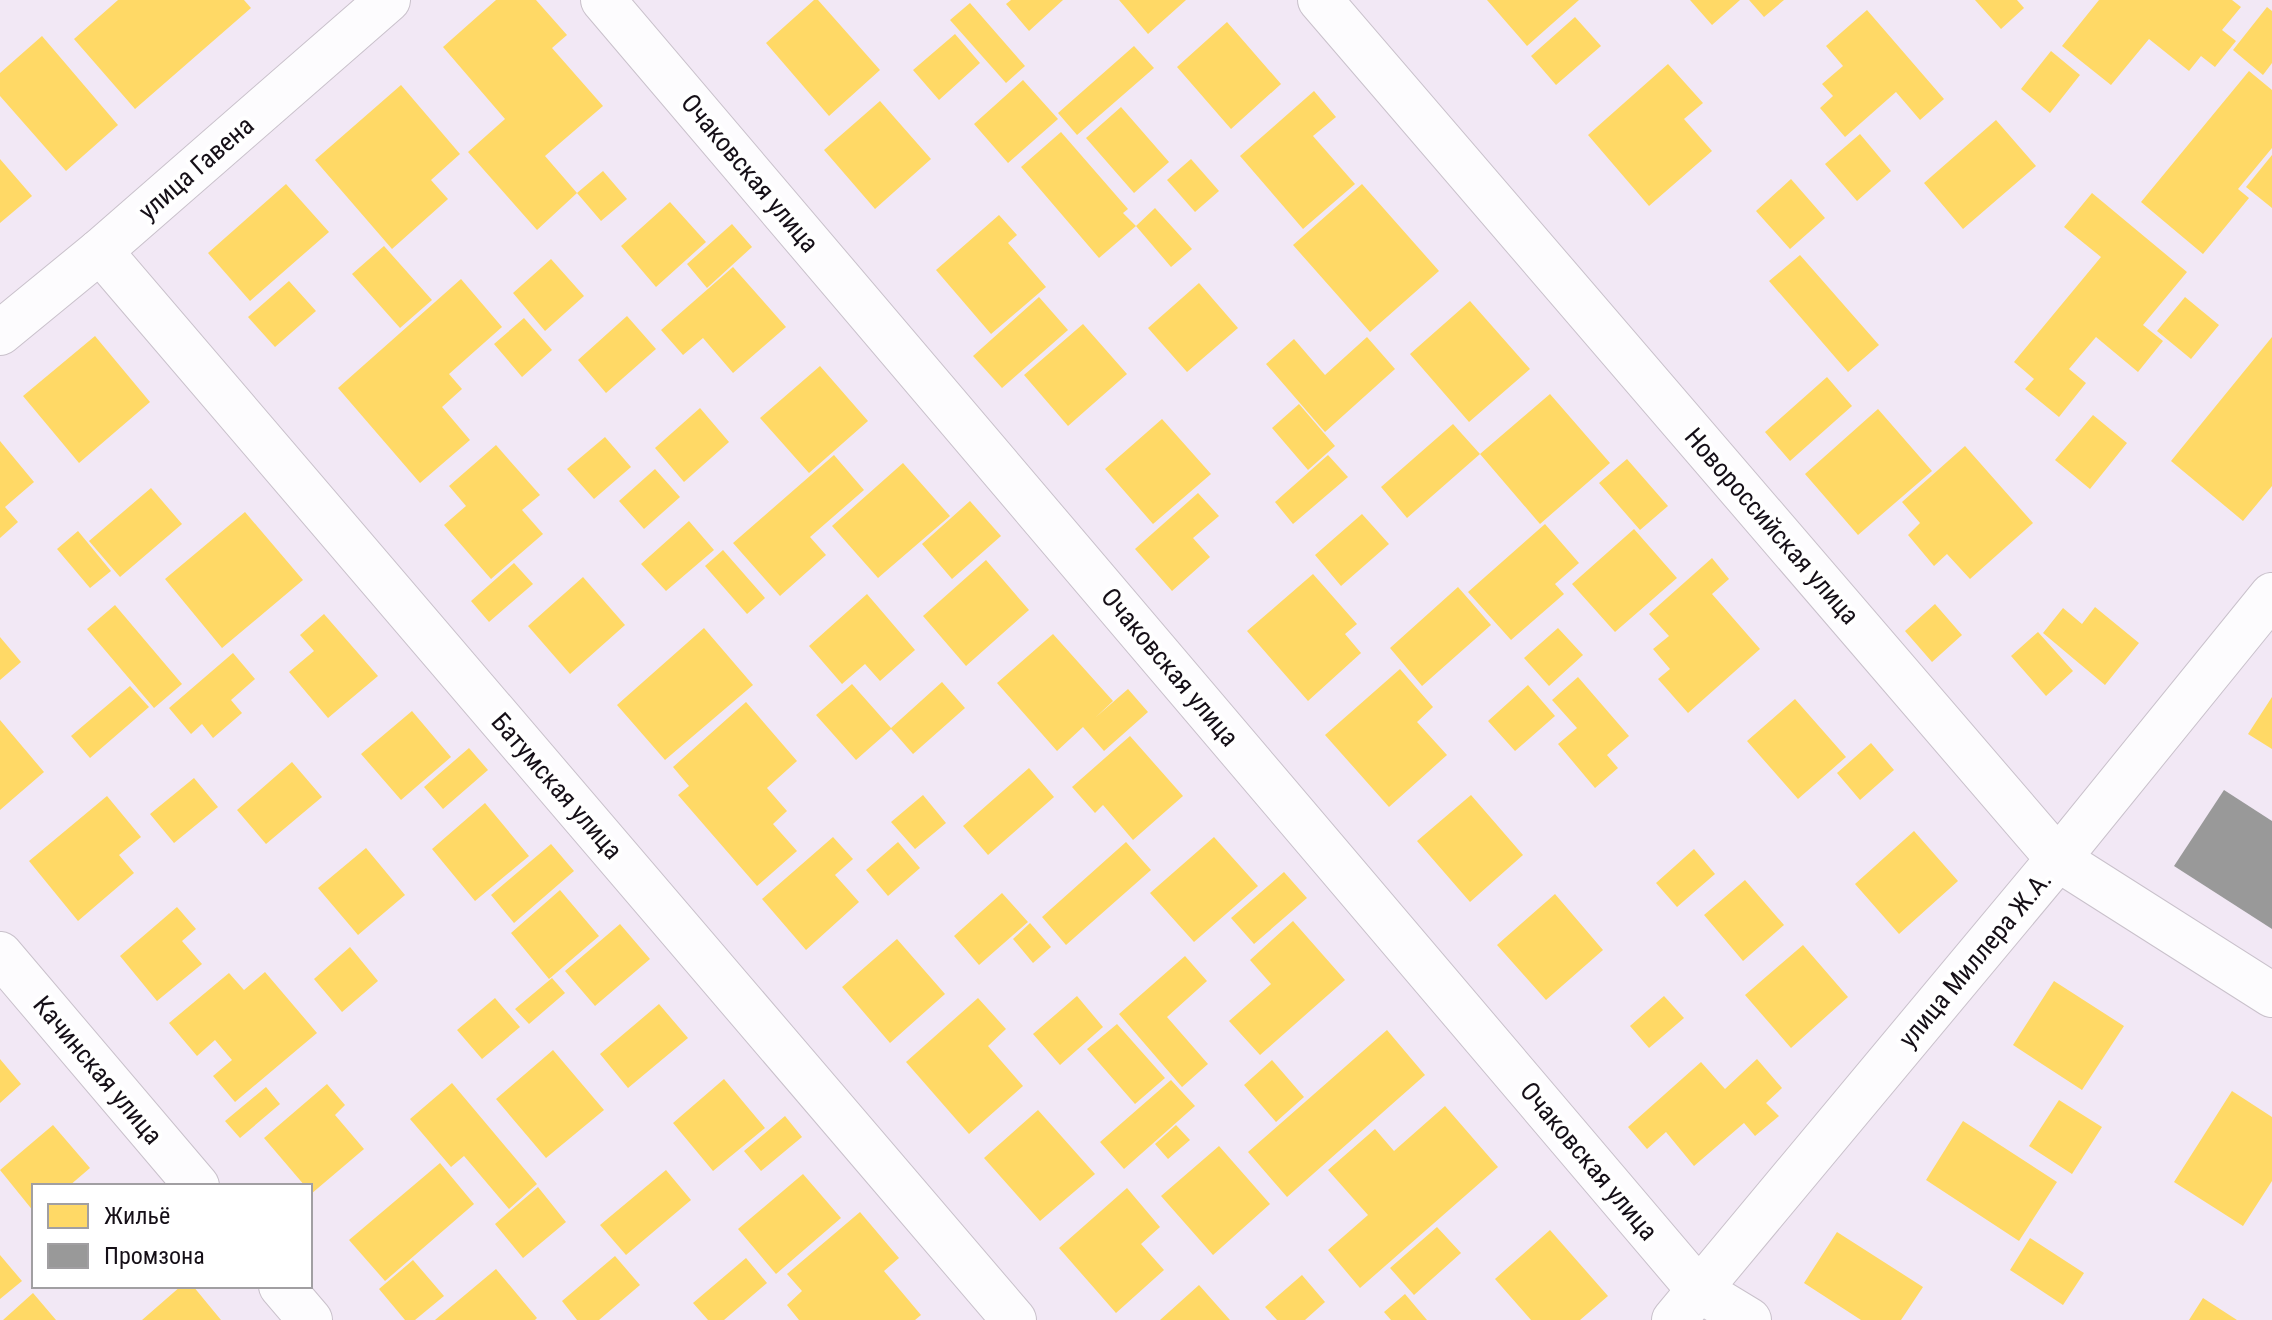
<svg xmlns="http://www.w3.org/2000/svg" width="2272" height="1320" viewBox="0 0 2272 1320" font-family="'Roboto Condensed',sans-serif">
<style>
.homes{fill:#ffd966}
.industry{fill:#999}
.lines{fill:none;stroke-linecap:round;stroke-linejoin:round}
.minor-casing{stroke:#c9c1cb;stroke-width:46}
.tertiary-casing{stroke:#c9c1cb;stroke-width:46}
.minor{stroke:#fdfcfe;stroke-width:44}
.tertiary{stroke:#fdfcfe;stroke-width:44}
.labels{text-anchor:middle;stroke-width:8;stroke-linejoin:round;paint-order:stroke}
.street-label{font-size:26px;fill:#150f17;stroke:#fff}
</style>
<rect width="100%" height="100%" fill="#f2e8f5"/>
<path class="homes" d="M 118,0 L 244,0 L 251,8 L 135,109 L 74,39 Z
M 496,0 L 536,0 L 567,35 L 552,48 L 603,106 L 545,156 L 577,193 L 537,230 L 468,152 L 505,119 L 443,47 Z
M 814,0 L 818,0 L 880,70 L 829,116 L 766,43 Z
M 1011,0 L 1063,0 L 1029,31 L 1006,4 Z
M 1119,0 L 1186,0 L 1148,34 Z
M 1487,0 L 1579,0 L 1527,46 Z
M 1690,0 L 1740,0 L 1712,25 Z
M 1749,0 L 1784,0 L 1764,17 Z
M 1975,0 L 2017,0 L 2024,8 L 2001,29 Z
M 2099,0 L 2232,0 L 2241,7 L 2222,30 L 2236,41 L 2215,67 L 2201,56 L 2189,71 L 2149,39 L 2111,85 L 2062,46 Z
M 970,3 L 1025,66 L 1006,83 L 950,20 Z
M 2267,7 L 2272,11 L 2272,63 L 2263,75 L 2233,50 Z
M 1867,10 L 1944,99 L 1920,120 L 1896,92 L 1845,137 L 1820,108 L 1833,96 L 1822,84 L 1843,66 L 1826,46 Z
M 1575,17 L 1601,46 L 1556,85 L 1531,56 Z
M 1227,22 L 1281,84 L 1231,129 L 1177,67 Z
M 955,34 L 980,63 L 939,100 L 913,70 Z
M 42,36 L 118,125 L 66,171 L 0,96 L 0,73 Z
M 1134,46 L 1154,68 L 1077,135 L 1058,113 Z
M 2051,51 L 2080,75 L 2050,113 L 2021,89 Z
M 1668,64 L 1703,103 L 1684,119 L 1712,151 L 1649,206 L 1588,135 Z
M 2249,71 L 2272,90 L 2272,148 L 2238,189 L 2249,198 L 2203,254 L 2141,202 Z
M 1023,80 L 1058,119 L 1008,163 L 974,124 Z
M 401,85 L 460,154 L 431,180 L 448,199 L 392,249 L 315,160 Z
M 1314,91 L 1336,117 L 1313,136 L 1355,184 L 1303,229 L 1240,156 Z
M 880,101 L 931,159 L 875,209 L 824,150 Z
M 1121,107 L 1169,162 L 1134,193 L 1086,138 Z
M 1996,120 L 2036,166 L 1963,229 L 1924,183 Z
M 1061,132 L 1128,209 L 1123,213 L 1136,226 L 1099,258 L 1021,167 Z
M 1860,134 L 1891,171 L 1857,201 L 1825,164 Z
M 2272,155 L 2272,208 L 2246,187 Z
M 0,159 L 32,196 L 0,223 Z
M 1191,159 L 1219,191 L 1195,212 L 1167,180 Z
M 603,171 L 627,199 L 601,221 L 577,193 Z
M 1791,179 L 1825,218 L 1790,249 L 1756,211 Z
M 286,184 L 329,232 L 250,301 L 208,253 Z
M 1362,184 L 1439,271 L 1370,332 L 1293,245 Z
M 2092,193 L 2187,272 L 2143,325 L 2163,341 L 2138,372 L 2096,337 L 2069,369 L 2086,383 L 2059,417 L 2025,389 L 2034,379 L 2014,362 L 2101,257 L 2064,227 Z
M 670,202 L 706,242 L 656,287 L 621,246 Z
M 1155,208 L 1192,249 L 1171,267 L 1136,226 Z
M 999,215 L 1017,235 L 1008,243 L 1046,287 L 991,334 L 936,270 Z
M 732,224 L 752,247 L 707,288 L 687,264 Z
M 384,246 L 432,300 L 400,328 L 352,274 Z
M 1800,255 L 1879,345 L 1848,372 L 1769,281 Z
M 551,259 L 584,296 L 545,331 L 513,293 Z
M 733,267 L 786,327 L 733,373 L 703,338 L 683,355 L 661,330 Z
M 461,279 L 502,327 L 449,374 L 462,389 L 442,407 L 470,440 L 420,483 L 338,388 Z
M 289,281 L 316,311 L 275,347 L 248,317 Z
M 1199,283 L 1238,328 L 1187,372 L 1148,328 Z
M 1039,297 L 1068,330 L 1002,388 L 973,356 Z
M 2185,297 L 2219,325 L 2191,359 L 2157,331 Z
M 1470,301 L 1530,369 L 1469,422 L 1410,354 Z
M 627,316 L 656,349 L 606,393 L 578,360 Z
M 524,318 L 552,350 L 522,377 L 494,344 Z
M 1083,324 L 1127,374 L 1068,426 L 1024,375 Z
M 95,336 L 150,402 L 79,463 L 23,396 Z
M 1367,337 L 1395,369 L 1325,432 L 1266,364 L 1294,339 L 1325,375 Z
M 2272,337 L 2272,486 L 2243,521 L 2171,461 Z
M 820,366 L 868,421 L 809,473 L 760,418 Z
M 1827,377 L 1852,406 L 1790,461 L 1765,432 Z
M 1550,394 L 1610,463 L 1540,524 L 1480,454 Z
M 1299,404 L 1335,446 L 1308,470 L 1272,428 Z
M 700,408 L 729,442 L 684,482 L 655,448 Z
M 1878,409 L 1932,471 L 1858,535 L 1805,474 Z
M 2093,415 L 2127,443 L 2090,489 L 2055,460 Z
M 1162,419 L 1211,474 L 1153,524 L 1105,469 Z
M 1453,424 L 1480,454 L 1407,518 L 1381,487 Z
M 605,437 L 631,467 L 594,499 L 567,469 Z
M 0,441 L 34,482 L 5,507 L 18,522 L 0,538 Z
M 496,445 L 540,495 L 522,510 L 543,534 L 491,579 L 444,525 L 466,506 L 449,486 Z
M 1965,446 L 2033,523 L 1970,579 L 1947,554 L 1934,566 L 1908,535 L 1920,523 L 1902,502 Z
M 834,455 L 864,490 L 810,537 L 826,555 L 780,596 L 733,543 Z
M 1328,455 L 1348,477 L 1293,524 L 1275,502 Z
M 1627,459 L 1668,506 L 1640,530 L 1599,483 Z
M 903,463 L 950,516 L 878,578 L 832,526 Z
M 655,469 L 680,497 L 644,529 L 619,501 Z
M 151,488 L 182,524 L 120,577 L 89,541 Z
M 1198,493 L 1219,516 L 1193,538 L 1210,557 L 1172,591 L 1135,549 Z
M 970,501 L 1001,536 L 952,579 L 922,544 Z
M 245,512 L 303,580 L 222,648 L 165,579 Z
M 1362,514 L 1389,544 L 1341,586 L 1315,555 Z
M 689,521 L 714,550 L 666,591 L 641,564 Z
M 1545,524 L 1579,563 L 1555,584 L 1564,594 L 1511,640 L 1468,592 Z
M 1634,529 L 1677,578 L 1615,632 L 1572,584 Z
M 78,531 L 111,571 L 90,588 L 57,549 Z
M 723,550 L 765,598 L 747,614 L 705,566 Z
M 1712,558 L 1729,579 L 1712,594 L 1760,649 L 1688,713 L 1658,679 L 1670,669 L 1653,649 L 1669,636 L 1649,614 Z
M 986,560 L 1029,610 L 966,666 L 923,616 Z
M 514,563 L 533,584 L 489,622 L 471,601 Z
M 1313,574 L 1357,624 L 1345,634 L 1361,653 L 1308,701 L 1247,631 Z
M 583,577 L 625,625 L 570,674 L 528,626 Z
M 1458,587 L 1491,625 L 1422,686 L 1390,648 Z
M 867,594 L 915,650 L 880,681 L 865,664 L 842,684 L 809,646 Z
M 1935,604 L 1962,635 L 1932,662 L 1905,631 Z
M 115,605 L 182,684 L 154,708 L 87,629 Z
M 2095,607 L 2139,643 L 2105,685 L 2043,633 L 2063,608 L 2082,624 Z
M 324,614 L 378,676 L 328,718 L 289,672 L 314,651 L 300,635 Z
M 704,628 L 753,685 L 665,760 L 617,705 Z
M 1558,628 L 1583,655 L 1549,686 L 1524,658 Z
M 2038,632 L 2073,671 L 2046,696 L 2011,656 Z
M 1053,634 L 1113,701 L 1096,717 L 1128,689 L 1148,712 L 1104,751 L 1083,727 L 1057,751 L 997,683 Z
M 0,637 L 21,662 L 0,680 Z
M 233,653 L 255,679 L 231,700 L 242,713 L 213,738 L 202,724 L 191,734 L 169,708 Z
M 1400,669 L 1433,707 L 1417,722 L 1447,755 L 1389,807 L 1325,735 Z
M 1578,677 L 1629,736 L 1607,755 L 1618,768 L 1595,788 L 1558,744 L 1577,728 L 1552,700 Z
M 942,682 L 965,708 L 913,754 L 891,729 L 856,760 L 816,715 L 852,684 L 891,728 Z
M 1528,685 L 1555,716 L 1515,751 L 1488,721 Z
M 130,686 L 149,707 L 90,758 L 71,736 Z
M 2272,697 L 2272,749 L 2248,734 Z
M 1795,699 L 1846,757 L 1798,799 L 1747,741 Z
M 746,702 L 797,761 L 767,788 L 787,811 L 773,824 L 797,851 L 757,886 L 678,795 L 689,786 L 673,767 Z
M 412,711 L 451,757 L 401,800 L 361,754 Z
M 0,720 L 44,772 L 0,810 Z
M 1130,736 L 1183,796 L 1133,840 L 1103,805 L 1095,813 L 1072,787 Z
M 1871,743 L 1894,770 L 1860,800 L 1837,773 Z
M 469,748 L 488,770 L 443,809 L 424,787 Z
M 292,762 L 322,797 L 266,844 L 237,810 Z
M 1029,768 L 1054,797 L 988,855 L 963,826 Z
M 194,778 L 218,807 L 174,843 L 150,814 Z
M 923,795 L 946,823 L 915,849 L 891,822 Z
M 1471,795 L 1523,855 L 1470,902 L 1417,841 Z
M 107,796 L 141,837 L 119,855 L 134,873 L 78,921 L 29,861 Z
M 485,803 L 529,856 L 475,901 L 432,849 Z
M 1914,831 L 1958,881 L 1899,934 L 1855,884 Z
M 833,837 L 853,859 L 835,875 L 859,902 L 806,950 L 762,899 Z
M 1214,837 L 1258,886 L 1194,942 L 1150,893 Z
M 898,842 L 920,868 L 888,896 L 866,870 Z
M 1126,842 L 1151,870 L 1066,945 L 1042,917 Z
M 551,844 L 574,871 L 514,923 L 491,895 Z
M 366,848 L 405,895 L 358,935 L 318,888 Z
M 1694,849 L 1715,874 L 1677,907 L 1656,883 Z
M 1284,872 L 1307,898 L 1254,944 L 1231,918 Z
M 1745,880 L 1784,925 L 1743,961 L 1704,915 Z
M 560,890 L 599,936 L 549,979 L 511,933 Z
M 1002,893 L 1028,922 L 979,965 L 954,936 Z
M 1555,894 L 1603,950 L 1546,1000 L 1497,945 Z
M 177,907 L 196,929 L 182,941 L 202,964 L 157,1001 L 120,956 Z
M 1293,921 L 1345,980 L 1260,1055 L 1229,1021 L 1271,984 L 1250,960 Z
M 1030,923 L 1051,947 L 1033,963 L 1013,939 Z
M 620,924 L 650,959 L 595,1006 L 565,971 Z
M 897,939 L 945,994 L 890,1043 L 842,987 Z
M 1803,945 L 1848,997 L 1791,1048 L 1745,995 Z
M 350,947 L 378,981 L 342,1012 L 314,979 Z
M 1185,956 L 1207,981 L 1167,1017 L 1208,1064 L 1182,1087 L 1119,1014 Z
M 265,972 L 317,1033 L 235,1102 L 213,1076 L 232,1060 L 215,1040 L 197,1056 L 169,1023 L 229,973 L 244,990 Z
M 552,978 L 565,993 L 529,1024 L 515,1009 Z
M 2054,981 L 2124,1026 L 2082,1090 L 2013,1045 Z
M 1077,996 L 1103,1027 L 1060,1065 L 1033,1034 Z
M 1664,996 L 1684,1018 L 1649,1048 L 1630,1026 Z
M 495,998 L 520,1027 L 482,1059 L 457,1030 Z
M 978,998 L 1006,1029 L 988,1046 L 1023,1086 L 969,1134 L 906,1062 Z
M 659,1004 L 688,1038 L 628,1088 L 600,1054 Z
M 1117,1024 L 1165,1078 L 1135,1104 L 1087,1049 Z
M 1387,1030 L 1425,1075 L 1287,1197 L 1248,1152 Z
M 553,1050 L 604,1110 L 546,1158 L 496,1099 Z
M 0,1059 L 21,1084 L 0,1103 Z
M 1757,1059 L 1782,1088 L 1766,1103 L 1779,1116 L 1755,1136 L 1744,1123 L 1694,1166 L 1666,1132 L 1647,1149 L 1628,1127 L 1701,1062 L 1725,1089 Z
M 1272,1060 L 1304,1097 L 1276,1122 L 1244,1085 Z
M 724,1079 L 765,1128 L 713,1171 L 673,1123 Z
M 1171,1080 L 1195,1106 L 1124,1169 L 1100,1142 Z
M 452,1083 L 537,1184 L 509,1209 L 464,1156 L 451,1167 L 410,1119 Z
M 327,1084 L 345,1105 L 335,1115 L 364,1149 L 311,1194 L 310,1186 L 305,1186 L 264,1138 Z
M 266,1087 L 280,1104 L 240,1138 L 225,1121 Z
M 2232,1091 L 2272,1117 L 2272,1181 L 2243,1226 L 2174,1182 Z
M 2059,1100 L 2102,1127 L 2072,1174 L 2029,1146 Z
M 1445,1106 L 1498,1167 L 1360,1288 L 1328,1250 L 1368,1215 L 1328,1170 L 1375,1129 L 1394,1151 Z
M 1038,1110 L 1095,1174 L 1040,1221 L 984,1158 Z
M 785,1116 L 802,1137 L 761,1171 L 744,1151 Z
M 1963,1121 L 2057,1182 L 2019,1241 L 1926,1180 Z
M 53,1125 L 90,1168 L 69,1186 L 34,1186 L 34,1212 L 0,1170 Z
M 1176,1125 L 1190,1140 L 1168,1159 L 1155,1144 Z
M 1219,1146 L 1270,1204 L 1213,1255 L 1161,1196 Z
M 440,1163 L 474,1204 L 385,1281 L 349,1240 Z
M 666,1170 L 691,1200 L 626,1255 L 600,1225 Z
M 803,1174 L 841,1218 L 776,1274 L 738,1229 Z
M 538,1187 L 566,1222 L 523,1258 L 495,1224 Z
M 1127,1188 L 1160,1227 L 1141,1244 L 1164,1270 L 1116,1313 L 1059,1248 Z
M 860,1212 L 899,1258 L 884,1271 L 921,1315 L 915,1320 L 799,1320 L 787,1305 L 802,1291 L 787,1274 Z
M 1437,1227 L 1461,1253 L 1414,1295 L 1390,1268 Z
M 1550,1230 L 1608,1296 L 1580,1320 L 1531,1320 L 1495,1279 Z
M 1837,1232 L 1923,1287 L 1901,1320 L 1861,1320 L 1804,1283 Z
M 2030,1238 L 2084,1273 L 2063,1305 L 2010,1270 Z
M 0,1255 L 22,1281 L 0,1299 Z
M 615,1256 L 640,1285 L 599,1320 L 577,1320 L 562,1301 Z
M 746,1258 L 767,1283 L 724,1320 L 708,1320 L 693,1303 Z
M 413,1260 L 444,1296 L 415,1320 L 405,1320 L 379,1289 Z
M 496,1269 L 537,1318 L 535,1320 L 435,1320 Z
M 1302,1275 L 1325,1302 L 1305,1320 L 1277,1320 L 1265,1307 Z
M 1199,1285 L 1230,1320 L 1160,1320 Z
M 181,1286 L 193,1286 L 221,1320 L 142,1320 Z
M 33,1293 L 56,1320 L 3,1320 Z
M 1405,1294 L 1427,1320 L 1391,1320 L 1384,1312 Z
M 2203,1298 L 2237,1320 L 2189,1320 Z"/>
<path class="industry" d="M 2224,790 L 2272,821 L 2272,929 L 2174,866 Z"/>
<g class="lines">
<g class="minor-casing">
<path id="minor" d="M 603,0 L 1698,1289 L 1749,1320
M 1320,0 L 2058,859 L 2272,995
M 100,251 L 1014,1320
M 0,954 L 197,1186
M 281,1286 L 310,1320
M 1674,1320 L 2058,859 L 2272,595"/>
</g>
<g class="tertiary-casing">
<path id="tertiary" d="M 0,333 L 100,251 L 388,0"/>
</g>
<use href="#minor" class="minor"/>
<use href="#tertiary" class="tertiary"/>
</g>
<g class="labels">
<g class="street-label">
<text transform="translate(196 168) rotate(-41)" y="9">улица Гавена</text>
<text transform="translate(750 173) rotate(50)" y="9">Очаковская улица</text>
<text transform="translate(1772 526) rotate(49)" y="9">Новороссийская улица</text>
<text transform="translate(1170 667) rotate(50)" y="9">Очаковская улица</text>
<text transform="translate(557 786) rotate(49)" y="9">Батумская улица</text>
<text transform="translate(1975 959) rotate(-50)" y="9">улица Миллера Ж.А.</text>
<text transform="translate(98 1070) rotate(50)" y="9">Качинская улица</text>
<text transform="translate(1589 1161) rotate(50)" y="9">Очаковская улица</text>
</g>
</g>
<rect x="32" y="1184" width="280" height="104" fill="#ffffff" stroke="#a19fa2" stroke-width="2"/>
<rect x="48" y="1204" width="40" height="24" fill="#ffd966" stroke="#a19fa2" stroke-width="2"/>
<text x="104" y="1224" font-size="24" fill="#150f17">Жильё</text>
<rect x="48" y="1244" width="40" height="24" fill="#999999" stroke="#a19fa2" stroke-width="2"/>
<text x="104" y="1264" font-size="24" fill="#150f17">Промзона</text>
</svg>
